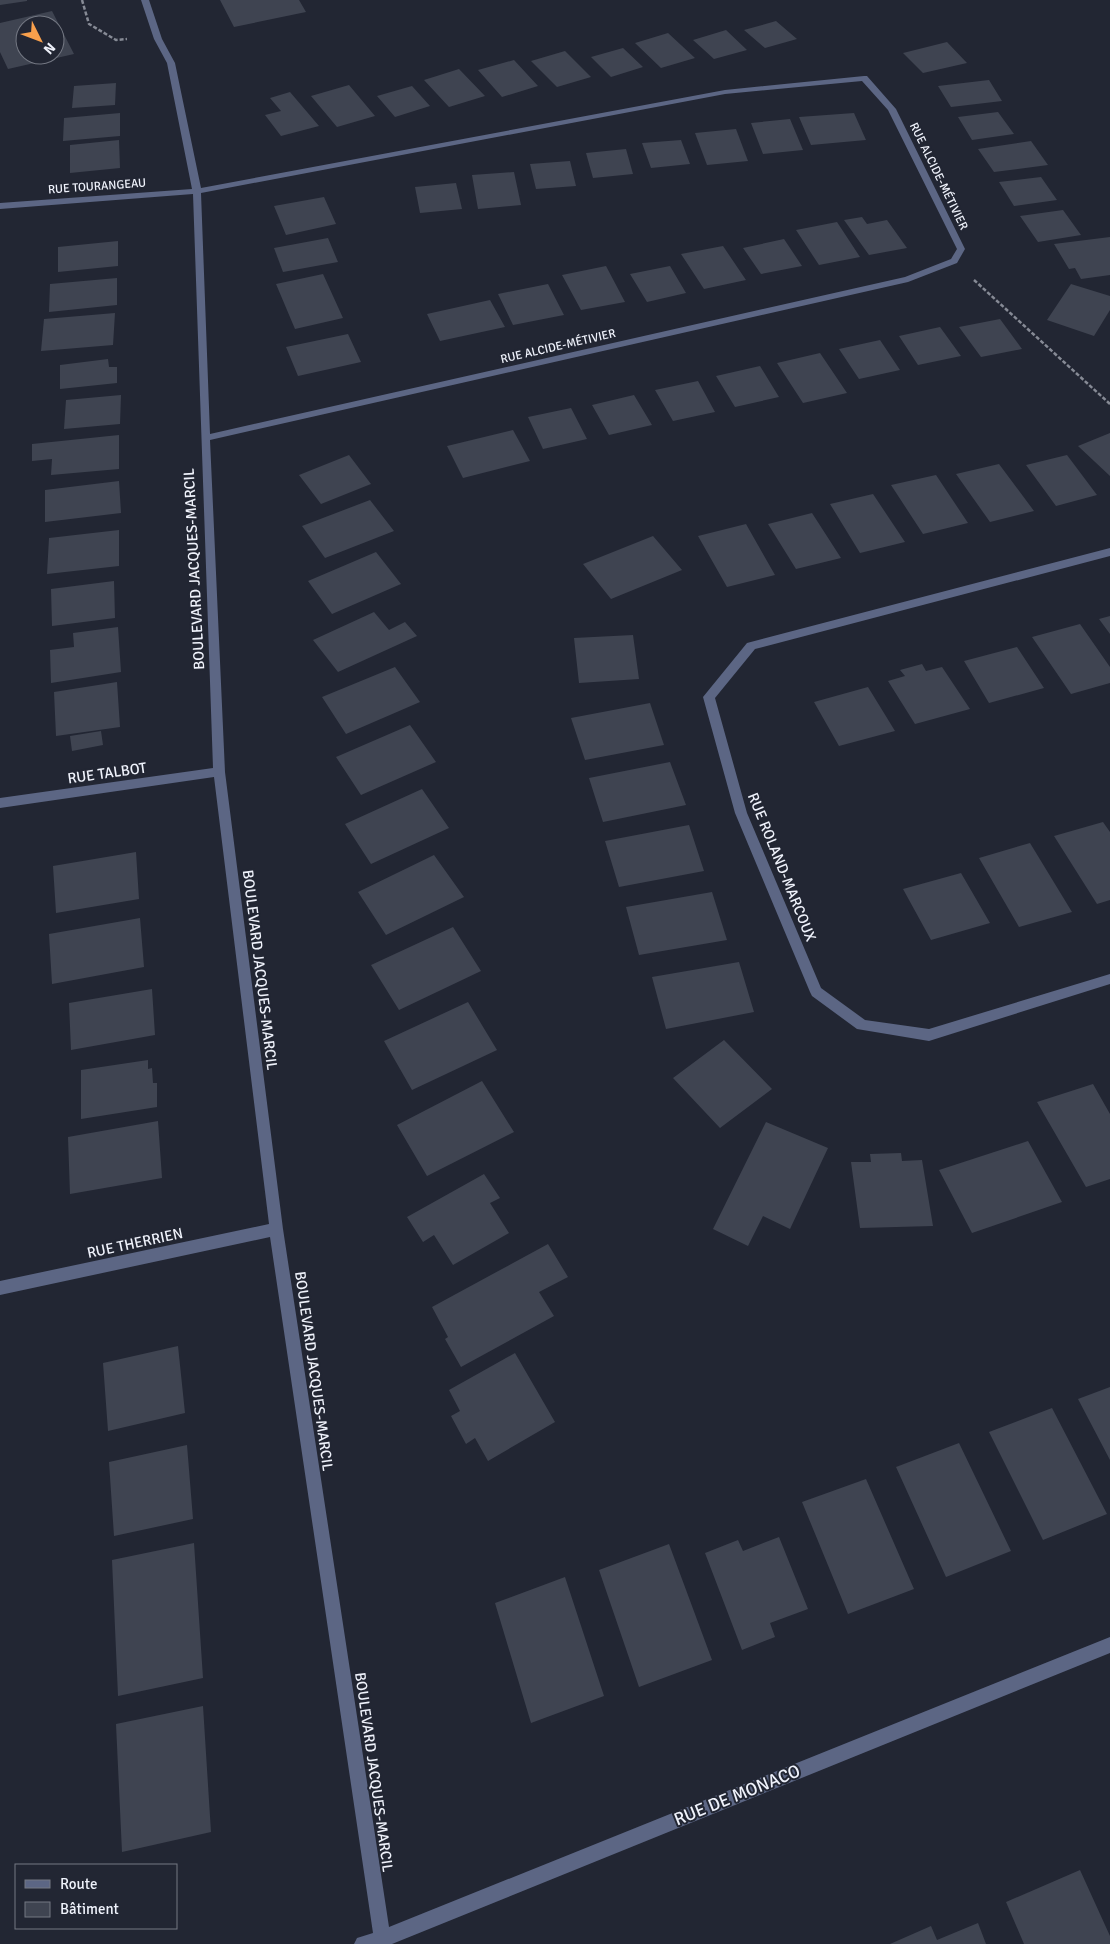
<svg xmlns="http://www.w3.org/2000/svg" width="1110" height="1944" viewBox="0 0 1110 1944" font-family="Signika,sans-serif">
<style>
.building{fill:#3f4451;fill-rule:evenodd}
.lines{fill:none;stroke-linecap:round;stroke-linejoin:round}
.path{stroke:#868a95;stroke-width:2.5;stroke-dasharray:4 2;stroke-linecap:butt}
.minor{fill:#5c6684;fill-rule:evenodd}
.labels{text-anchor:middle;stroke-width:4;stroke-linejoin:round;paint-order:stroke}
.far-street-label{font-size:12px;fill:#eff2fb;stroke:#222633}
.street-label{font-size:15px;fill:#eff2fb;stroke:#222633}
.near-street-label{font-size:18px;fill:#eff2fb;stroke:#222633}
</style>
<rect width="100%" height="100%" fill="#222633"/>
<path class="building" d="M 0,0 L 27,0 L 27,1 L 0,5 Z
M 220,0 L 299,0 L 306,12 L 234,27 Z
M 52,11 L 74,54 L 8,69 L 0,52 L 0,23 ZM 25,25 L 55,25 L 55,55 L 25,55 Z
M 776,21 L 797,39 L 765,48 L 744,30 Z
M 726,30 L 747,50 L 714,59 L 693,40 Z
M 668,33 L 695,58 L 661,68 L 635,43 Z
M 947,42 L 967,63 L 923,73 L 903,53 Z
M 623,48 L 643,67 L 611,77 L 591,57 Z
M 565,51 L 591,77 L 557,87 L 531,61 Z
M 514,60 L 538,86 L 502,97 L 478,70 Z
M 459,69 L 485,96 L 449,107 L 424,80 Z
M 989,80 L 1002,101 L 951,107 L 938,86 Z
M 116,83 L 115,105 L 72,108 L 74,86 Z
M 349,85 L 375,116 L 337,127 L 311,96 Z
M 412,86 L 430,106 L 395,117 L 377,96 Z
M 290,92 L 319,126 L 281,136 L 265,115 L 281,111 L 270,98 Z
M 998,112 L 1014,134 L 972,140 L 958,117 Z
M 120,113 L 120,136 L 63,141 L 64,118 Z
M 854,113 L 866,140 L 811,145 L 799,117 Z
M 790,119 L 803,150 L 763,154 L 751,123 Z
M 736,129 L 748,161 L 707,165 L 695,133 Z
M 119,140 L 120,168 L 70,173 L 70,145 Z
M 681,140 L 690,164 L 651,168 L 642,143 Z
M 1031,141 L 1048,165 L 994,172 L 978,149 Z
M 626,149 L 633,174 L 593,178 L 586,153 Z
M 570,161 L 576,186 L 536,189 L 530,164 Z
M 514,172 L 521,205 L 478,209 L 472,175 Z
M 1041,177 L 1057,200 L 1014,206 L 999,182 Z
M 456,183 L 462,209 L 420,213 L 415,187 Z
M 324,197 L 336,224 L 286,235 L 274,206 Z
M 1063,210 L 1081,235 L 1038,242 L 1020,216 Z
M 862,217 L 867,224 L 887,220 L 907,248 L 869,255 L 844,220 Z
M 837,222 L 860,257 L 819,265 L 796,230 Z
M 1110,237 L 1110,275 L 1081,279 L 1075,268 L 1069,269 L 1054,244 Z
M 328,238 L 338,262 L 283,272 L 274,248 Z
M 784,239 L 802,266 L 761,274 L 743,248 Z
M 118,241 L 118,266 L 58,272 L 58,247 Z
M 723,246 L 746,280 L 704,289 L 681,254 Z
M 606,266 L 625,302 L 581,310 L 562,275 Z
M 670,266 L 686,293 L 647,302 L 630,274 Z
M 323,274 L 343,318 L 295,329 L 276,284 Z
M 117,278 L 117,305 L 49,312 L 50,284 Z
M 548,284 L 564,315 L 513,325 L 498,294 Z
M 1071,284 L 1110,296 L 1110,310 L 1094,336 L 1047,320 Z
M 490,300 L 505,327 L 440,341 L 427,314 Z
M 115,313 L 113,345 L 41,351 L 44,319 Z
M 1000,319 L 1022,349 L 981,357 L 959,327 Z
M 940,327 L 961,356 L 918,365 L 899,336 Z
M 348,334 L 361,362 L 298,376 L 286,347 Z
M 880,340 L 900,370 L 859,379 L 839,349 Z
M 820,353 L 847,393 L 803,403 L 777,363 Z
M 108,359 L 109,367 L 117,367 L 117,383 L 60,389 L 60,365 Z
M 760,366 L 779,397 L 735,407 L 716,376 Z
M 698,381 L 715,412 L 673,421 L 655,390 Z
M 121,395 L 120,424 L 64,429 L 66,400 Z
M 634,395 L 652,425 L 609,435 L 592,405 Z
M 571,408 L 587,439 L 543,449 L 528,417 Z
M 513,430 L 530,461 L 463,478 L 447,446 Z
M 1110,433 L 1110,476 L 1078,446 Z
M 119,435 L 119,469 L 51,475 L 52,459 L 32,461 L 32,444 Z
M 349,455 L 371,484 L 321,504 L 299,475 Z
M 1067,455 L 1097,495 L 1056,506 L 1026,465 Z
M 999,464 L 1034,511 L 990,522 L 956,474 Z
M 936,475 L 968,523 L 923,534 L 891,485 Z
M 119,481 L 121,513 L 45,522 L 45,490 Z
M 873,494 L 905,542 L 860,553 L 830,504 Z
M 370,500 L 394,531 L 325,558 L 302,526 Z
M 812,513 L 841,558 L 796,569 L 768,524 Z
M 746,524 L 775,575 L 727,587 L 698,536 Z
M 119,530 L 119,566 L 47,574 L 49,538 Z
M 653,536 L 682,570 L 611,599 L 583,564 Z
M 376,552 L 401,584 L 332,614 L 308,581 Z
M 114,581 L 115,618 L 52,626 L 51,589 Z
M 374,612 L 389,630 L 405,622 L 417,636 L 338,672 L 313,640 Z
M 1110,616 L 1110,634 L 1099,619 Z
M 1080,624 L 1110,667 L 1110,683 L 1071,694 L 1032,637 Z
M 118,627 L 121,672 L 51,683 L 50,650 L 74,647 L 73,633 Z
M 633,635 L 639,679 L 579,683 L 574,638 Z
M 1017,647 L 1044,688 L 989,703 L 964,661 Z
M 922,664 L 926,671 L 942,667 L 970,709 L 915,724 L 888,681 L 905,676 L 900,670 Z
M 395,667 L 420,702 L 346,734 L 322,697 Z
M 117,682 L 120,727 L 56,736 L 54,692 Z
M 868,687 L 895,731 L 839,746 L 814,702 Z
M 650,703 L 664,745 L 585,760 L 571,718 Z
M 410,725 L 436,762 L 361,795 L 336,757 Z
M 101,731 L 103,745 L 72,751 L 70,736 Z
M 670,762 L 686,805 L 603,822 L 589,778 Z
M 422,789 L 449,828 L 371,864 L 345,824 Z
M 1103,822 L 1110,832 L 1110,900 L 1097,904 L 1054,836 Z
M 689,825 L 704,871 L 619,887 L 605,841 Z
M 1030,843 L 1072,912 L 1019,927 L 979,858 Z
M 136,852 L 139,899 L 56,913 L 53,866 Z
M 434,855 L 464,897 L 386,935 L 358,892 Z
M 961,873 L 990,923 L 931,940 L 903,889 Z
M 712,892 L 727,940 L 639,955 L 626,907 Z
M 140,918 L 144,967 L 52,984 L 49,934 Z
M 453,927 L 481,971 L 399,1010 L 371,965 Z
M 739,962 L 754,1012 L 666,1029 L 652,977 Z
M 152,989 L 155,1035 L 71,1050 L 69,1003 Z
M 468,1002 L 497,1050 L 412,1090 L 384,1041 Z
M 724,1040 L 772,1089 L 720,1128 L 673,1078 Z
M 148,1060 L 148,1069 L 152,1068 L 153,1083 L 157,1083 L 157,1107 L 81,1119 L 81,1070 Z
M 482,1081 L 514,1132 L 427,1176 L 397,1125 Z
M 1093,1084 L 1110,1114 L 1110,1179 L 1086,1187 L 1037,1102 Z
M 158,1121 L 162,1178 L 70,1194 L 68,1137 Z
M 766,1122 L 828,1148 L 790,1229 L 763,1216 L 748,1246 L 713,1229 Z
M 1028,1141 L 1062,1202 L 972,1233 L 939,1170 Z
M 901,1153 L 902,1161 L 922,1160 L 933,1226 L 860,1228 L 851,1162 L 871,1162 L 870,1154 Z
M 484,1174 L 500,1198 L 490,1203 L 509,1233 L 453,1265 L 434,1235 L 423,1242 L 407,1217 Z
M 548,1244 L 568,1277 L 539,1292 L 554,1316 L 461,1367 L 445,1339 L 448,1337 L 432,1307 Z
M 178,1346 L 185,1413 L 108,1431 L 103,1363 Z
M 515,1353 L 555,1422 L 488,1461 L 475,1438 L 466,1444 L 451,1416 L 460,1411 L 449,1390 Z
M 1110,1387 L 1110,1460 L 1078,1399 Z
M 1052,1408 L 1107,1514 L 1043,1540 L 989,1432 Z
M 959,1443 L 1011,1551 L 946,1577 L 896,1467 Z
M 187,1445 L 193,1519 L 114,1536 L 109,1462 Z
M 866,1479 L 914,1589 L 848,1614 L 802,1502 Z
M 779,1537 L 808,1609 L 770,1623 L 775,1637 L 742,1650 L 705,1553 L 738,1540 L 743,1551 Z
M 194,1543 L 203,1678 L 118,1696 L 112,1560 Z
M 669,1544 L 712,1660 L 639,1687 L 599,1570 Z
M 565,1577 L 604,1696 L 531,1723 L 495,1603 Z
M 203,1706 L 211,1832 L 122,1852 L 116,1724 Z
M 1080,1870 L 1110,1936 L 1110,1944 L 1024,1944 L 1006,1902 Z
M 978,1923 L 986,1944 L 890,1944 L 931,1926 L 937,1940 Z"/>
<g class="lines">
<path class="path" d="M 82,0 L 89,24 L 116,40 L 127,39
M 974,280 L 1110,404"/>
<path class="minor" d="M 141,0 L 149,0 L 162,39 L 175,63 L 201,188 L 725,90 L 864,76 L 867,76 L 896,109 L 965,249 L 957,263 L 908,282 L 210,440 L 225,772 L 283,1229 L 389,1927 L 1110,1637 L 1110,1653 L 392,1944 L 354,1944 L 357,1938 L 373,1933 L 270,1237 L 0,1295 L 0,1281 L 269,1224 L 214,777 L 0,808 L 0,798 L 213,768 L 193,194 L 0,209 L 0,203 L 192,189 L 167,63 L 154,39 ZM 862,81 L 888,110 L 957,249 L 951,259 L 905,277 L 210,434 L 201,193 L 725,94 Z
M 1110,548 L 1110,556 L 755,649 L 715,698 L 747,813 L 821,988 L 865,1020 L 929,1029 L 1110,974 L 1110,984 L 929,1041 L 857,1029 L 812,996 L 810,992 L 735,813 L 703,697 L 747,643 Z"/>
</g>
<g class="labels">
<g class="far-street-label">
<text transform="translate(939 176) rotate(64)" y="4">RUE ALCIDE-MÉTIVIER</text>
<text transform="translate(97 186) rotate(-4)" y="4">RUE TOURANGEAU</text>
<text transform="translate(558 346) rotate(-13)" y="4">RUE ALCIDE-MÉTIVIER</text>
</g>
<g class="street-label">
<text transform="translate(194 569) rotate(-93)" y="5">BOULEVARD JACQUES-MARCIL</text>
<text transform="translate(107 773) rotate(-8)" y="5">RUE TALBOT</text>
<text transform="translate(782 867) rotate(68)" y="5">RUE ROLAND-MARCOUX</text>
<text transform="translate(260 970) rotate(83)" y="5">BOULEVARD JACQUES-MARCIL</text>
<text transform="translate(135 1243) rotate(-12)" y="5">RUE THERRIEN</text>
<text transform="translate(314 1371) rotate(82)" y="5">BOULEVARD JACQUES-MARCIL</text>
<text transform="translate(374 1772) rotate(82)" y="5">BOULEVARD JACQUES-MARCIL</text>
</g>
<g class="near-street-label">
<text transform="translate(737 1795) rotate(-22)" y="6">RUE DE MONACO</text>
</g>
</g>
<rect x="15" y="1864" width="162" height="65" fill="#222633" stroke="#747883"/>
<rect x="25" y="1880" width="25" height="8" fill="#5c6684" stroke="#747883"/>
<text x="60" y="1889" font-size="15" fill="#eff2fb">Route</text>
<rect x="25" y="1902" width="25" height="15" fill="#3f4451" stroke="#747883"/>
<text x="60" y="1914" font-size="15" fill="#eff2fb">Bâtiment</text>
<g transform="translate(40 40) rotate(132)"><circle r="24" fill="#222633" stroke="#747883"/>
<path d="M0-4L9 19L0 12L-9 19Z" fill="#f9a04c"/>
<text y="-8" font-size="14" font-weight="bold" text-anchor="middle" fill="#eff2fb">N</text>
</g>
</svg>
